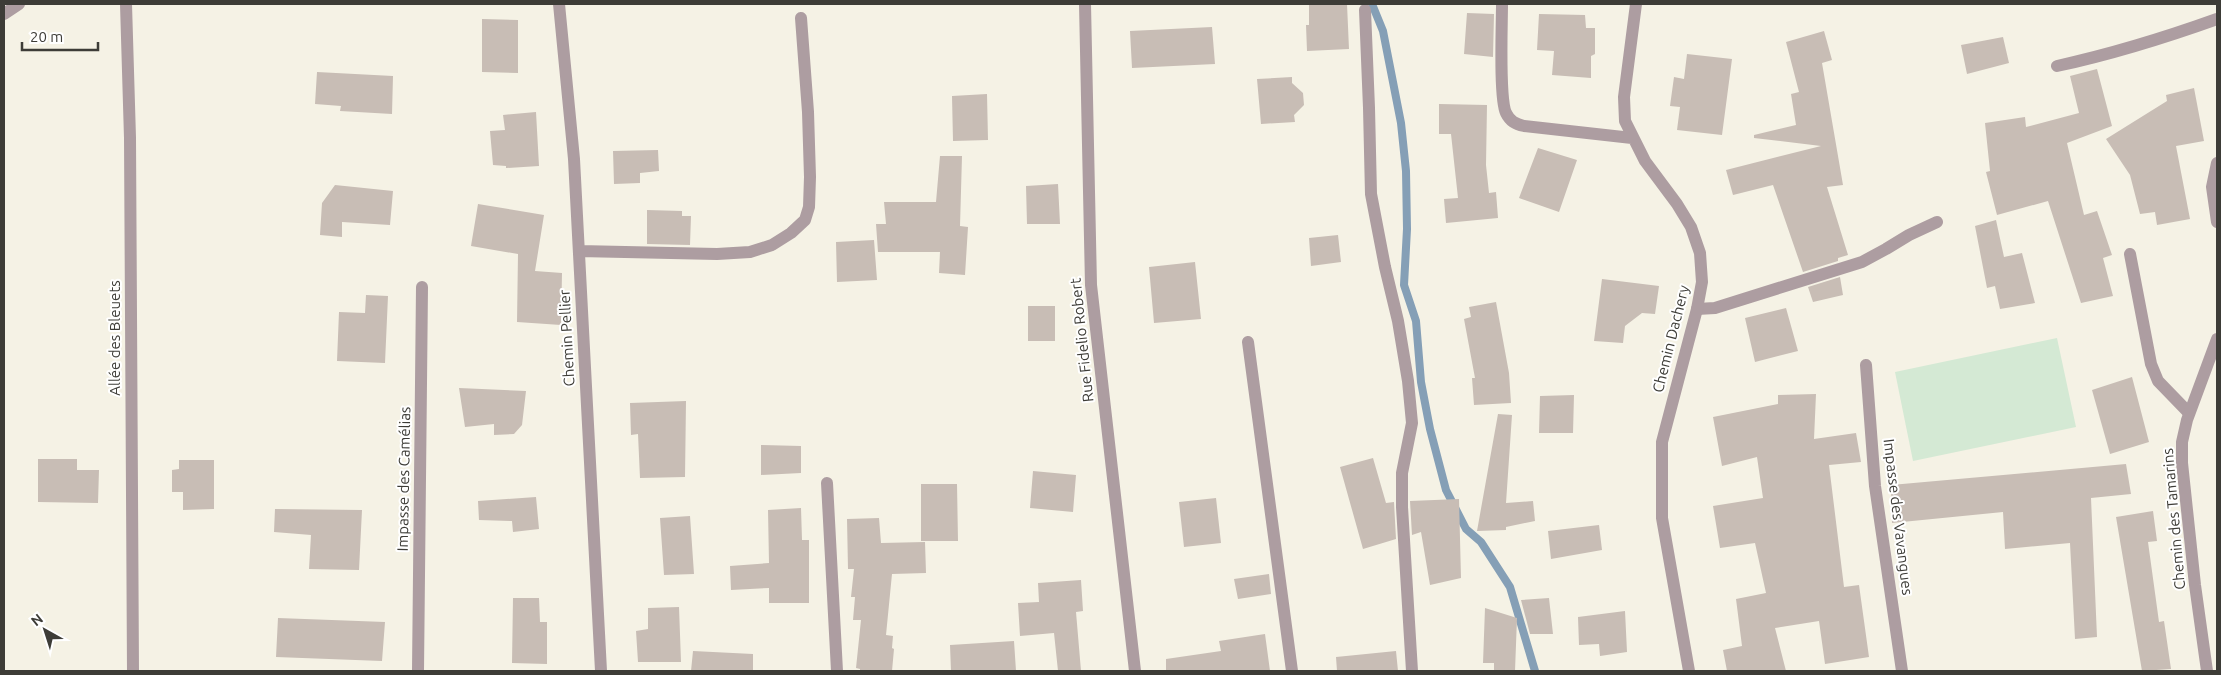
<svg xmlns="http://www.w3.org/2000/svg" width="2221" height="675" viewBox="0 0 2221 675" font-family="Ubuntu,sans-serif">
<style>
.green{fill:#d4e9d4}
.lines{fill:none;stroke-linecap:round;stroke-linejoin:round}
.stream{stroke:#859fb6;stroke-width:8}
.building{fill:#c8bdb5}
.lane{stroke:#ad9da1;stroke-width:12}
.street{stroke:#ad9da1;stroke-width:12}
.labels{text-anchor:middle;stroke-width:4;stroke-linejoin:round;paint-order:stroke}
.street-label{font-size:15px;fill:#3d3c37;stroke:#fff}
</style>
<rect width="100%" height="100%" fill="#f5f2e5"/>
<path class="green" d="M 2057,338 L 2076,427 L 1913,461 L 1895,372 Z"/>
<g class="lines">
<path class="stream" d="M 1372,4 L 1383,31 L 1401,123 L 1406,171 L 1407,229 L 1404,285 L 1416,321 L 1421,382 L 1430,429 L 1446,490 L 1466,529 L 1481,542 L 1510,587 L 1535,671"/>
</g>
<path class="building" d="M 1309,4 L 1347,4 L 1349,49 L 1307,51 L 1306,25 L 1309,25 Z
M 1467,13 L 1494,14 L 1493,57 L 1464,54 Z
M 1539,14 L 1585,15 L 1586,28 L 1595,28 L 1595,54 L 1591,56 L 1591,78 L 1552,75 L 1554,51 L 1537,50 Z
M 482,19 L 518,20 L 518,73 L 482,72 Z
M 1212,27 L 1215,64 L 1132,68 L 1130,31 Z
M 1824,31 L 1832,60 L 1822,63 L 1843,185 L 1827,187 L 1848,255 L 1838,258 L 1838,261 L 1803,272 L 1773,185 L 1733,195 L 1726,170 L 1821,146 L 1754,138 L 1754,135 L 1796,125 L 1791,94 L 1799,92 L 1786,42 Z
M 2003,37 L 2009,63 L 1967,74 L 1961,45 Z
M 1687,54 L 1732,59 L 1722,135 L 1677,130 L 1680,107 L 1670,106 L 1674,77 L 1684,79 Z
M 2097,69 L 2112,126 L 2067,143 L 2084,215 L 2097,211 L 2112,255 L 2103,258 L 2113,296 L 2081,303 L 2048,201 L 1997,215 L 1986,172 L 1990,171 L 1985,123 L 2025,117 L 2026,127 L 2079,113 L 2070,76 Z
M 317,72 L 393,76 L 392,114 L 340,111 L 341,106 L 315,104 Z
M 1292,77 L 1292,83 L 1303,93 L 1304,105 L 1294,115 L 1295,122 L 1261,124 L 1257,79 Z
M 2194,88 L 2204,141 L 2176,146 L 2190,219 L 2157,225 L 2155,212 L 2140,214 L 2130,175 L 2106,139 L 2167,101 L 2166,95 Z
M 987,94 L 988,140 L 953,141 L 952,96 Z
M 1439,104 L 1487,105 L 1486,165 L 1489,193 L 1496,192 L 1498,218 L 1446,223 L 1444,199 L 1458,198 L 1451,134 L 1439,134 Z
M 536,112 L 539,166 L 506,168 L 506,166 L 493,165 L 490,131 L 505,130 L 503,115 Z
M 1538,148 L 1577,160 L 1559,212 L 1519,198 Z
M 658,150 L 659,171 L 640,173 L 640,183 L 614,184 L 613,151 Z
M 940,156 L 962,156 L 960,226 L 968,227 L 965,275 L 939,273 L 940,252 L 878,252 L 876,224 L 886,224 L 884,202 L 936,202 Z
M 1058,184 L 1060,224 L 1027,224 L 1026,186 Z
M 335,185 L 393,191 L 390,225 L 342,222 L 342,237 L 320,235 L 322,203 Z
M 478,204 L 544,215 L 535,271 L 562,273 L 561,325 L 517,322 L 518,254 L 471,246 Z
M 647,210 L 682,211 L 682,216 L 691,216 L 690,245 L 647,244 Z
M 1996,220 L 2004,257 L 2022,253 L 2035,303 L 2000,309 L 1995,286 L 1987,288 L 1975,226 Z
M 1338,235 L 1341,262 L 1311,266 L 1309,238 Z
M 874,240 L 877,280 L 837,282 L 836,242 Z
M 1195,262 L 1201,319 L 1154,323 L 1149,267 Z
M 1840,277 L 1843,295 L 1813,302 L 1808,287 Z
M 1602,279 L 1659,286 L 1655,314 L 1642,313 L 1625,326 L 1623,343 L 1594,341 Z
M 366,295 L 388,296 L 385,363 L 337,361 L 339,312 L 365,313 Z
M 1496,302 L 1509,373 L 1511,403 L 1474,405 L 1472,378 L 1475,378 L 1464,319 L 1471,317 L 1469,307 Z
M 1028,306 L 1055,306 L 1055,341 L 1028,341 Z
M 1786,308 L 1798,351 L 1755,362 L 1745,318 Z
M 2132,377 L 2149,442 L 2110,454 L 2092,390 Z
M 459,388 L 526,391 L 522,425 L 514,434 L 494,435 L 494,424 L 465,427 Z
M 1816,394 L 1814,439 L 1856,433 L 1861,462 L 1829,465 L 1844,587 L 1859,585 L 1869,657 L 1825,664 L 1819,621 L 1775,628 L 1786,671 L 1727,671 L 1723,650 L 1742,646 L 1736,599 L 1766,593 L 1755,543 L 1720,548 L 1713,506 L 1763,498 L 1757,457 L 1722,466 L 1713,417 L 1778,404 L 1778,395 Z
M 1574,395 L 1573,433 L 1539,433 L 1540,396 Z
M 686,401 L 685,477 L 640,478 L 638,434 L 631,435 L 630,403 Z
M 1498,414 L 1512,415 L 1506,503 L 1533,501 L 1535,521 L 1506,527 L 1506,530 L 1477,531 Z
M 761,445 L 801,446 L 801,473 L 761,475 Z
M 1373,458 L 1386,503 L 1394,502 L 1396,539 L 1363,549 L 1340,467 Z
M 38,459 L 77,459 L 77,470 L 99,470 L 98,503 L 38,502 Z
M 179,460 L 214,460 L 214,509 L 183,510 L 183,492 L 172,492 L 172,470 L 179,469 Z
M 2126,464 L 2131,494 L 2091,498 L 2097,637 L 2075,639 L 2070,543 L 2005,549 L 2003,512 L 1892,523 L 1891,485 Z
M 1033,471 L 1076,475 L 1073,512 L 1030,508 Z
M 921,484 L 957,484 L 958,541 L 921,541 Z
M 536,497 L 539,529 L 513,532 L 512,521 L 479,520 L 478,501 Z
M 1216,498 L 1221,543 L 1184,547 L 1179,502 Z
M 1459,499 L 1461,578 L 1430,585 L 1421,532 L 1412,535 L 1410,501 Z
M 801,508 L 802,540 L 809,540 L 809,603 L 769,603 L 769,588 L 731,590 L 730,566 L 769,563 L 768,510 Z
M 275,509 L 362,510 L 359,570 L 309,569 L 311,535 L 274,532 Z
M 2153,511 L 2157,541 L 2148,542 L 2159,622 L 2164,621 L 2171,669 L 2142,671 L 2116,517 Z
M 690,516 L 694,574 L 664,575 L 660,518 Z
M 879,518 L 881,543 L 925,542 L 926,573 L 892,574 L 886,635 L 893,636 L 892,648 L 894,649 L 892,671 L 860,671 L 860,669 L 856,668 L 861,620 L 853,620 L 855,597 L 851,597 L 854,569 L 848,569 L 847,519 Z
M 1599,525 L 1602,550 L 1551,559 L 1548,531 Z
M 1269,574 L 1271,594 L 1238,599 L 1234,579 Z
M 1081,580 L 1083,611 L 1076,612 L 1081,671 L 1058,671 L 1054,633 L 1020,636 L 1018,603 L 1039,602 L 1038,583 Z
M 513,598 L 539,598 L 540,622 L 547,622 L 547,664 L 512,663 Z
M 1549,598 L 1553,634 L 1530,634 L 1521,600 Z
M 679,607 L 681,662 L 638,662 L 636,631 L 648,629 L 648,608 Z
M 1485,608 L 1517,618 L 1515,671 L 1494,671 L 1494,663 L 1483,663 Z
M 1625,611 L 1627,652 L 1600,656 L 1599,644 L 1579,645 L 1578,617 Z
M 278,618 L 385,622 L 382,661 L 276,657 Z
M 1265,634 L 1270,671 L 1166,671 L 1166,659 L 1221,651 L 1219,641 Z
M 1014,641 L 1016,671 L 951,671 L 950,645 Z
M 693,651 L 753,654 L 753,671 L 691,671 Z
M 1396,651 L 1398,671 L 1337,671 L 1336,657 Z"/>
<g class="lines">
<path class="lane" d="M 2130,254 L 2151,364 L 2158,381 L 2189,413
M 1697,309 L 1715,308 L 1862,262 L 1886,249 L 1909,235 L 1937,222"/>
<path class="street" d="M 126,4 L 130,138 L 133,671
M 559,4 L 574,159 L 601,671
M 1085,4 L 1091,285 L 1135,671
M 1502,4 C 1502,25 1499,98 1506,113 C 1510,121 1515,124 1524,126 L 1632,138
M 1636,4 L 1624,97 L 1625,121 L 1645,161 L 1677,204 L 1691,227 L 1700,253 L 1702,282 L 1697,309 L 1662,442 L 1662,518 L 1689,671
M 1365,10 L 1369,108 L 1371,194 L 1385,267 L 1398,321 L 1408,381 L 1412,423 L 1402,473 L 1402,507 L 1412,671
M 4,14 L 19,4
M 2057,66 C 2112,54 2164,38 2217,19
M 2217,163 L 2212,187 L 2217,222
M 579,251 L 717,254 L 750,252 L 772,245 L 791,233 L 805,220 L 809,207 L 810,177 L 808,112 L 801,18
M 1248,342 L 1292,671
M 1866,365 L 1875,486 L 1902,671
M 827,483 L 837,671
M 418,671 L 422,287
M 2207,671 L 2195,585 L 2182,463 L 2182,442 L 2187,420 L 2217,339"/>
</g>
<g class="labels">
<g class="street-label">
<text transform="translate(115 338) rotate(-90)" y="5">Allée des Bleuets</text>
<text transform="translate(567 338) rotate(-93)" y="5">Chemin Pellier</text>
<text transform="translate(1671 339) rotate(-76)" y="5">Chemin Dachery</text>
<text transform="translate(1082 340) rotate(-96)" y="5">Rue Fidelio Robert</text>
<text transform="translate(404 479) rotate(-89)" y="5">Impasse des Camélias</text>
<text transform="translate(1898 517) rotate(83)" y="5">Impasse des Vavangues</text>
<text transform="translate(2174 519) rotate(-95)" y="5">Chemin des Tamarins</text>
</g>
</g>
<rect width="2221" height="675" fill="none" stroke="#3d3c37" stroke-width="10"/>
<g transform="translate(45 630) rotate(321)" stroke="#ffffff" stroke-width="4" paint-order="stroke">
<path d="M0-4L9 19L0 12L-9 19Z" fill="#3d3c37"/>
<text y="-8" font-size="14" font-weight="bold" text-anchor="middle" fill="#3d3c37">N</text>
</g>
<path d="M22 42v8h76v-8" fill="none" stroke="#3d3c37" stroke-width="2.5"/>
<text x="30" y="42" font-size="15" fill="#3d3c37" stroke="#ffffff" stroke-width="4" paint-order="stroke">20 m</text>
</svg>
